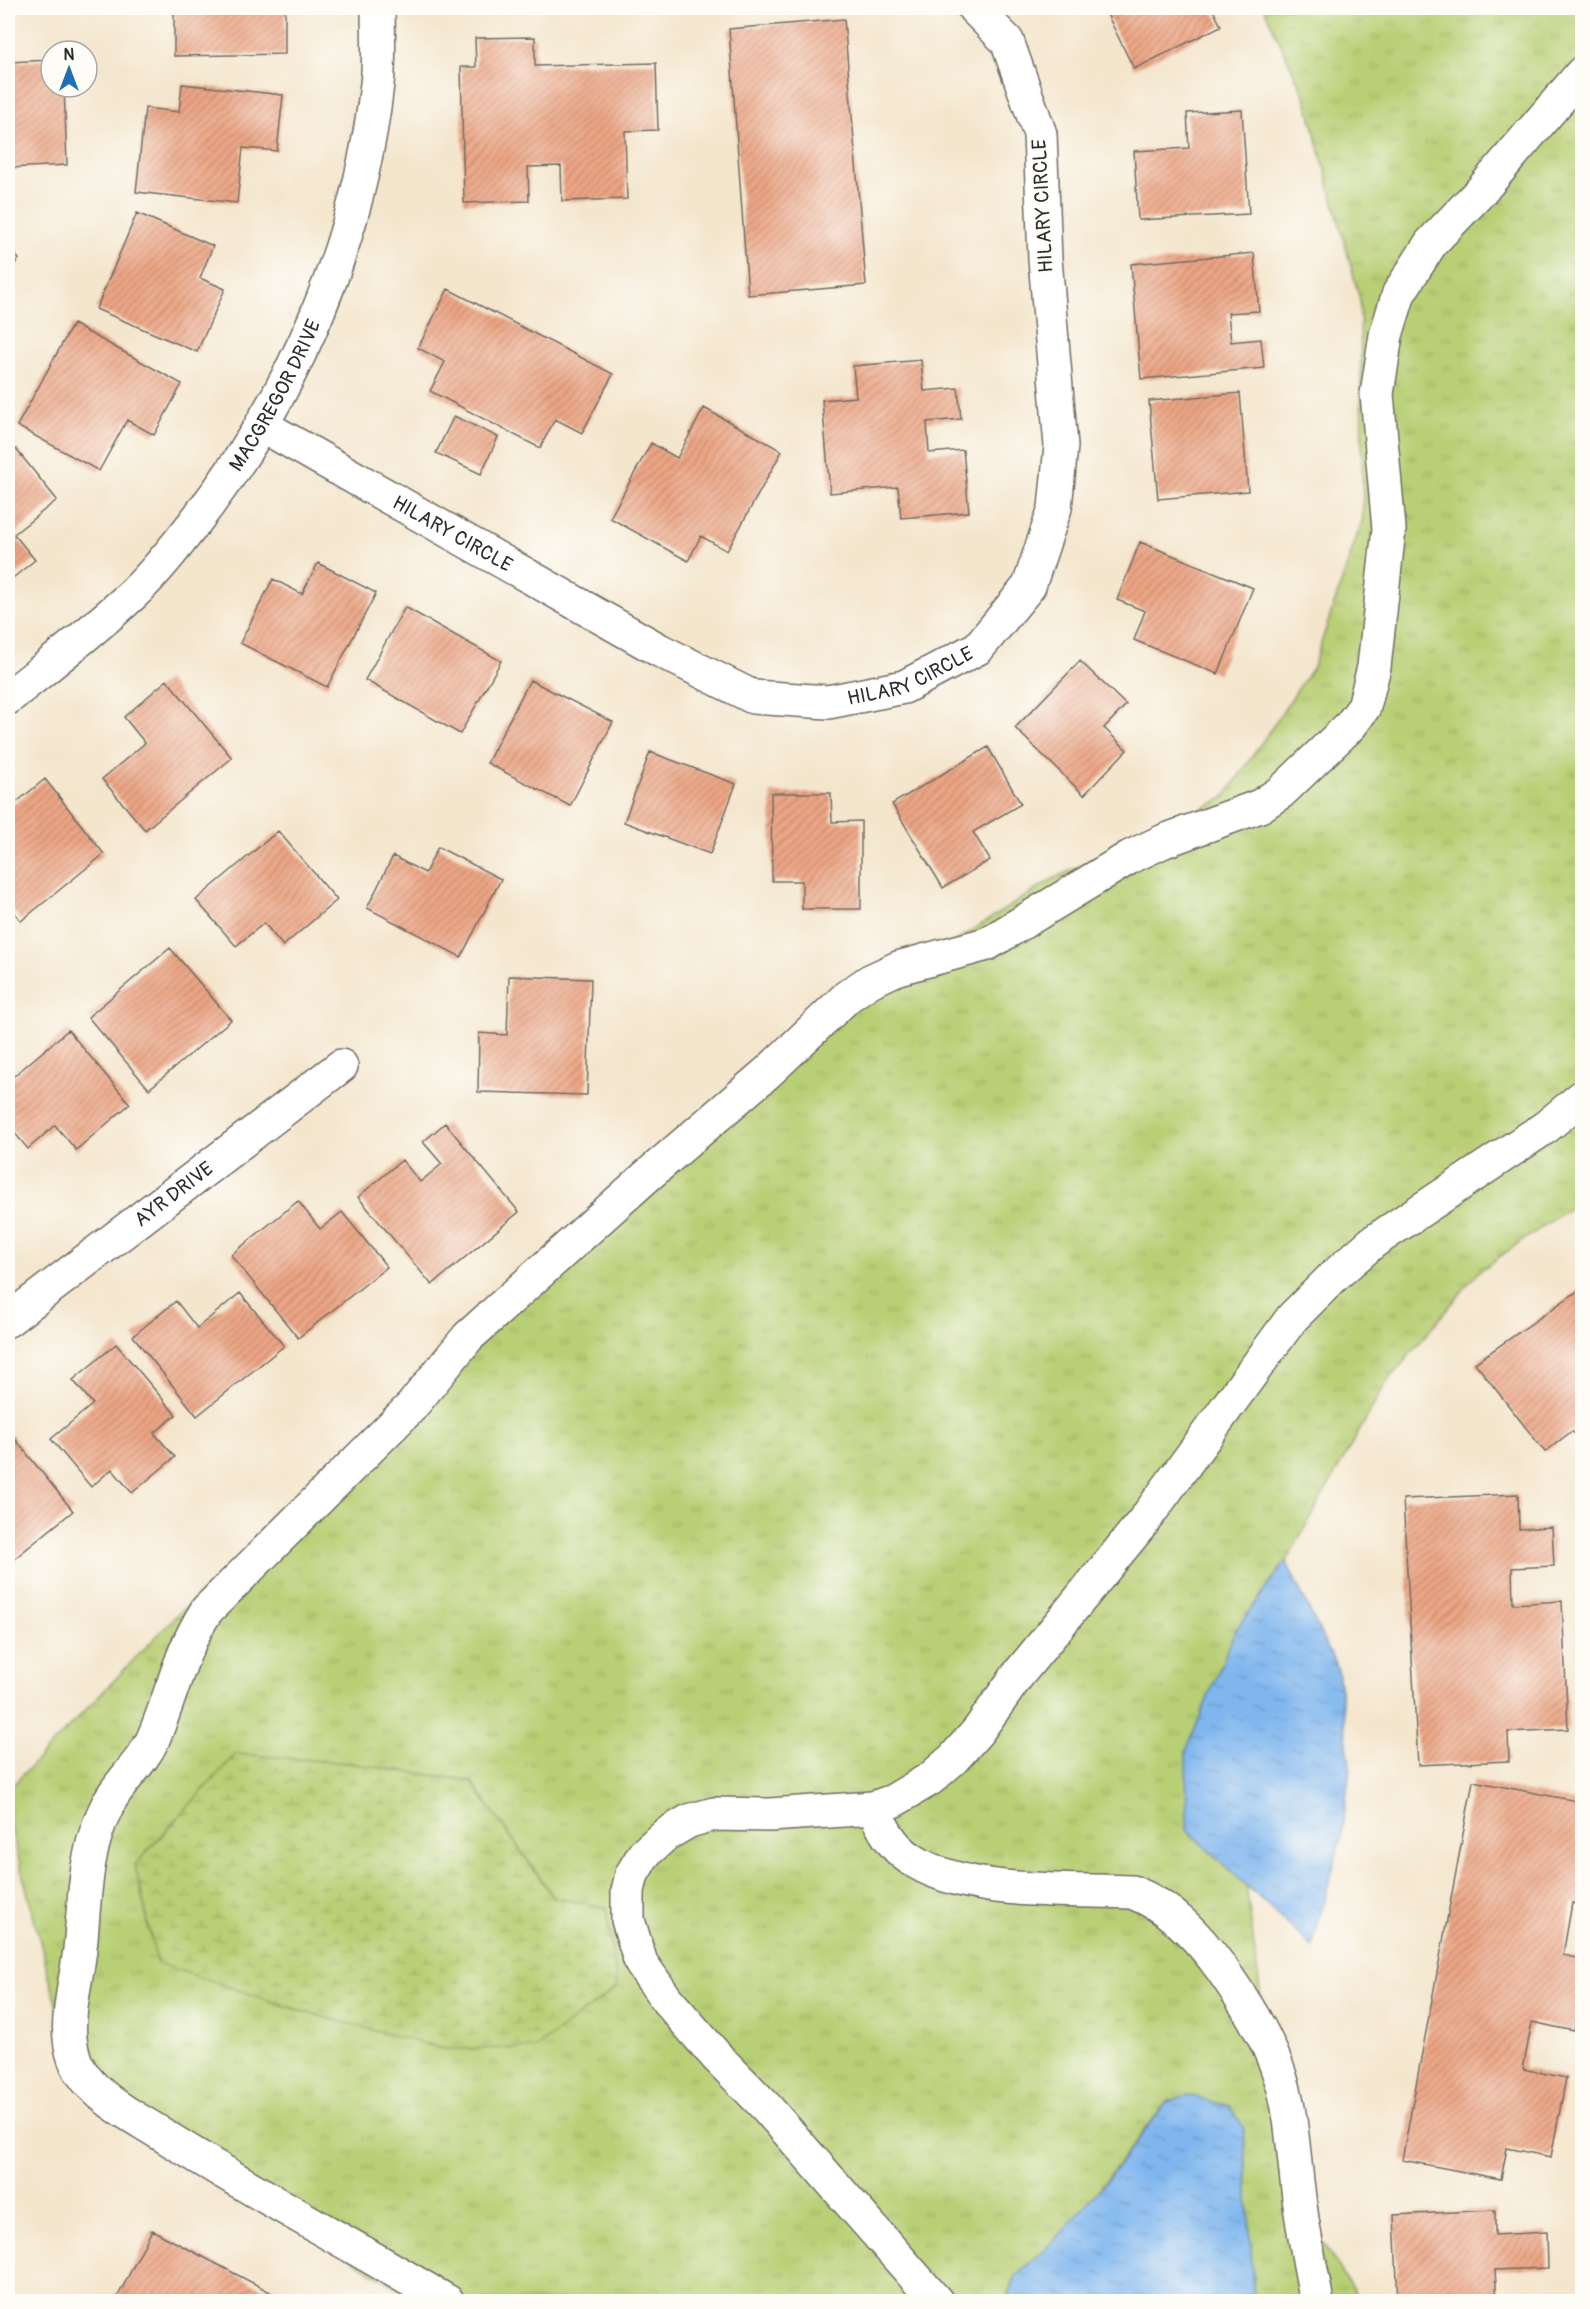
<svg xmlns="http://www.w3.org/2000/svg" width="1590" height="2309" viewBox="0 0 1590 2309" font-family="Pangolin,sans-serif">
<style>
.grass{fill:url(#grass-tufts);stroke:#727d50;stroke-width:1.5;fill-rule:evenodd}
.wetland{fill:url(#wetland-marsh);stroke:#727d50;stroke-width:1.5}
.water{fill:url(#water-ripples);stroke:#55708c;stroke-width:1.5}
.building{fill:url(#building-hatch)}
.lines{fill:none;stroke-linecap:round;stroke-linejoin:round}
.minor-casing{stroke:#716c64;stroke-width:36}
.minor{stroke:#fff;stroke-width:33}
.labels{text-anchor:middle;stroke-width:4.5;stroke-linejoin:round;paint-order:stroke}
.street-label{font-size:20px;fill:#2b2b2b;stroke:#fdfcf7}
</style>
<defs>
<pattern id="grass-tufts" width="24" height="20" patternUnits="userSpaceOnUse" patternTransform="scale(1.5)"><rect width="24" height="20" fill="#b8cf74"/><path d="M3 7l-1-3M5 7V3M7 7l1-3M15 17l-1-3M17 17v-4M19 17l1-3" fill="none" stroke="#9eb265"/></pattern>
<pattern id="wetland-marsh" width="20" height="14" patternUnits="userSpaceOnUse" patternTransform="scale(1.5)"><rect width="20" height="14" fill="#b8cf74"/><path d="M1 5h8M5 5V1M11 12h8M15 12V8" fill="none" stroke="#9eb265"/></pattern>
<pattern id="water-ripples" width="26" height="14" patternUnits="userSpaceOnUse" patternTransform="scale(1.5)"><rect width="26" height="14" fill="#7fb6ee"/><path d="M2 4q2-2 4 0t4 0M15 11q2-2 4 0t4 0" fill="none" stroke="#6894c1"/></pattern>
<pattern id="building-hatch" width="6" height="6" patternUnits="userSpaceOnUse" patternTransform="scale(1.5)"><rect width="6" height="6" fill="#eda685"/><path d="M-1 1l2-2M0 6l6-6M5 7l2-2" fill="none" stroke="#c0876d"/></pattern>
</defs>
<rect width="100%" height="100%" fill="#fdfcf7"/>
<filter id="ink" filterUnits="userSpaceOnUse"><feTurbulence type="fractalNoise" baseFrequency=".0167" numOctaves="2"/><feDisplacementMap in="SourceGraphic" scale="12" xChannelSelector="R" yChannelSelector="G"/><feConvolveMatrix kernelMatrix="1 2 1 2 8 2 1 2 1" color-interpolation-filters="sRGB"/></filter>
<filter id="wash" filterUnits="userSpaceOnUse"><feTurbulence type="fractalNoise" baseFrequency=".008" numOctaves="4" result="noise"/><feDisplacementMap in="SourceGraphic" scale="24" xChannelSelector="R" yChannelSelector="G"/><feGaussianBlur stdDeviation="1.35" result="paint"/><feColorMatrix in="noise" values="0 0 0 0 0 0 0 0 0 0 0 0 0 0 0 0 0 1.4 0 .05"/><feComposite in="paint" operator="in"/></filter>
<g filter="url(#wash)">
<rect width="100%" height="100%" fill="#f4e6cd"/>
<path class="grass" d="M 1264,8 L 1582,8 L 1582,1199 L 1478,1272 L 1387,1382 L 1286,1561 L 1187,1830 L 1246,1885 L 1286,2186 L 1360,2301 L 1254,2301 L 1244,2129 L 1167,2102 C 1129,2147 1098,2196 1057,2238 C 1039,2257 1009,2273 1007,2301 L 418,2301 L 77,2084 L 8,1818 L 8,1790 L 179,1613 L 816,1030 L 1051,880 L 1224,798 L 1313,667 L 1363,518 L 1360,300 L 1306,99 ZM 348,1763 L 471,1781 L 555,1899 Z"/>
<path class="wetland" d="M 236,1754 L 348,1763 L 471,1781 L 554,1898 L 606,1907 L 617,1987 L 536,2048 L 444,2049 L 301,2011 L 157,1963 L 135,1865 Z"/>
<path class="water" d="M 1286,1561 L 1338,1670 L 1350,1768 L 1341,1838 L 1312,1947 L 1187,1830 L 1186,1751 L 1235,1631 Z
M 1187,2095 L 1229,2106 L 1244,2129 L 1254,2301 L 1007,2301 L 1016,2276 L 1057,2238 L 1109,2178 L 1167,2102 Z"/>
<g id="blocks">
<path class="building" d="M 174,8 L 285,8 L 285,54 L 174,56 Z
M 1104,8 L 1212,8 L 1221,26 L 1134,69 Z
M 844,19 L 866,285 L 748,295 L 729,29 Z
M 535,37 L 535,66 L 656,63 L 658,130 L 625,131 L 627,199 L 562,201 L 561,166 L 528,167 L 529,201 L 464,203 L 461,67 L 476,67 L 475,38 Z
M 51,60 L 51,87 L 64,87 L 67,165 L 8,168 L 8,62 Z
M 182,84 L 283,95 L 277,151 L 243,148 L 237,203 L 136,192 L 145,108 L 179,112 Z
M 1242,110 L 1249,214 L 1138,220 L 1134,151 L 1189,148 L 1187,113 Z
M 137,213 L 213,246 L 200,278 L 225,289 L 197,352 L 96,309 Z
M 8,248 L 19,259 L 8,272 Z
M 1254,253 L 1259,311 L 1228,313 L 1231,342 L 1261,339 L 1264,368 L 1141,379 L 1131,264 Z
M 448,289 L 613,374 L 582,433 L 555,419 L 540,448 L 430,391 L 445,362 L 418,348 Z
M 73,324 L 182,384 L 154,435 L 127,420 L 99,471 L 17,426 Z
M 921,360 L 924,391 L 958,388 L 961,419 L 927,422 L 929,453 L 963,450 L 969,512 L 901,518 L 898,487 L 830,493 L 822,400 L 856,397 L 853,366 Z
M 1240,393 L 1248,491 L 1158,499 L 1149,401 Z
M 704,408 L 782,451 L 727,551 L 701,536 L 688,561 L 610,518 L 651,443 L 677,458 Z
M 454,416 L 498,437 L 481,474 L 436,453 Z
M 16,449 L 57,500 L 14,534 L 35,560 L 8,582 L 8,455 Z
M 1140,542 L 1253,588 L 1218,674 L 1134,640 L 1145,611 L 1117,600 Z
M 318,563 L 376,593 L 327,687 L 240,643 L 273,579 L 302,594 Z
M 405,607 L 501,661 L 460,734 L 365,680 Z
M 1080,661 L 1126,705 L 1104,728 L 1127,750 L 1084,795 L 1015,728 Z
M 167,680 L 232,758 L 145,830 L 102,779 L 145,743 L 124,717 Z
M 530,680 L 613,722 L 570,806 L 487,763 Z
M 988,747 L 1021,804 L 973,832 L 990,860 L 943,888 L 892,804 Z
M 650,752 L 736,784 L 710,854 L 624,822 Z
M 45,779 L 104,854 L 21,921 L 8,904 L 8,809 Z
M 771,793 L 831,793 L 832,822 L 861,821 L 861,909 L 802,909 L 802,881 L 772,881 Z
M 278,831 L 337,900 L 283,946 L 264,923 L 236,946 L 196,900 Z
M 438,847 L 501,879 L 461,957 L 367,908 L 393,856 L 425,873 Z
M 170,948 L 231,1020 L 149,1089 L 88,1017 Z
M 509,976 L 591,979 L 587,1095 L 478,1092 L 479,1033 L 507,1035 Z
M 68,1030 L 130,1104 L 76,1150 L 55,1125 L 28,1149 L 8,1125 L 8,1081 Z
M 445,1123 L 519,1212 L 432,1285 L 358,1197 L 402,1160 L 420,1182 L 442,1164 L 423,1142 Z
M 298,1201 L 320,1229 L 342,1212 L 387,1267 L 298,1338 L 231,1255 Z
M 1582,1288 L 1582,1442 L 1572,1431 L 1545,1452 L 1475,1363 Z
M 240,1293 L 284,1346 L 197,1416 L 133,1336 L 176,1301 L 197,1328 Z
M 116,1344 L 176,1415 L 154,1433 L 175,1457 L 132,1493 L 112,1469 L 91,1487 L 51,1439 L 93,1404 L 73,1380 Z
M 11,1434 L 73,1511 L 8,1564 L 8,1437 Z
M 1518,1494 L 1519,1529 L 1552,1527 L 1554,1566 L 1512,1568 L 1513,1604 L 1562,1601 L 1568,1729 L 1508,1732 L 1509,1761 L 1418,1765 L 1403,1499 Z
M 1473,1781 L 1582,1802 L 1582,1905 L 1572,1903 L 1563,1955 L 1582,1959 L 1582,1987 L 1574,2031 L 1532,2022 L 1523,2069 L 1566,2078 L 1551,2157 L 1507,2148 L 1501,2179 L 1402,2160 Z
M 1495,2210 L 1495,2235 L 1547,2232 L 1548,2268 L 1495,2270 L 1497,2302 L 1398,2302 L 1394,2215 Z
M 152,2230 L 289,2302 L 115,2302 Z"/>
</g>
</g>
<g filter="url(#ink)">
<use href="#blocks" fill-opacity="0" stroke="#716c64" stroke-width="1.5"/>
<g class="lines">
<g class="minor-casing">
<g id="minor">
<path id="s1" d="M 263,426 L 659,650 L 753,697 L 828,702 L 904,687 L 978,648 L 1029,586 L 1055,508 L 1061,446 L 1045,259 L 1040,134 L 1007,41 L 974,8"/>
<path id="s2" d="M 8,698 C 50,664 93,631 133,594 C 157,571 178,544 198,518 C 295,393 359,243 377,84 C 380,59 378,33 378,8"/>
<path id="s3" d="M 8,1320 L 341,1066"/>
<path d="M 873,1808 C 882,1827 892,1847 911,1859 C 965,1896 1068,1889 1132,1892 C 1170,1906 1198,1936 1221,1968 C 1245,2002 1267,2036 1280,2076 C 1292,2111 1293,2152 1298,2189 C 1302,2227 1310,2264 1317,2302"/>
<path d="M 448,2302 C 354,2246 258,2195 166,2137 C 138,2119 100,2101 81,2072 C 58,2037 76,1988 80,1949 C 85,1899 84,1850 108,1804 C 119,1781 142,1764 153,1739 C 172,1695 180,1651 207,1610 L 411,1407 L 468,1337 L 647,1176 L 768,1072 L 848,996 L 870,981 L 898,968 L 987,944 L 1130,857 L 1164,841 L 1260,806 L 1281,792 L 1350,726 L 1364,707 L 1374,667 L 1389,529 L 1377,394 L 1386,335 L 1399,293 L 1431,243 L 1481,191 L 1582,73"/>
<path d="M 937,2302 L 767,2108 L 718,2058 L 667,2000 L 641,1963 L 628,1920 L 628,1891 L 632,1874 L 644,1854 L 665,1835 L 689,1821 L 714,1814 L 770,1815 L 873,1808 L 893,1801 L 930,1779 L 953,1759 L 978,1731 L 1017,1676 L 1143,1522 L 1292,1318 L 1334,1276 L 1373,1242 L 1546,1127 L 1582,1097"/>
</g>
</g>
<use href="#minor" class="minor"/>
</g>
</g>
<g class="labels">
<g class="street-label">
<text transform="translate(1042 206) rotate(-93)" y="7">HILARY CIRCLE</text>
<text dy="7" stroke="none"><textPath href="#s2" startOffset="408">MACGREGOR DRIVE</textPath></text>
<text dy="7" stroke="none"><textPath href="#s1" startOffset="218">HILARY CIRCLE</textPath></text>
<text dy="7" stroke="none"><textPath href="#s1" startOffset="722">HILARY CIRCLE</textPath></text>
<text dy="7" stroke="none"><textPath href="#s3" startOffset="208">AYR DRIVE</textPath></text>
</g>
</g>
<rect width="1590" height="2309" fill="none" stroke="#fdfcf7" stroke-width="30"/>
<g transform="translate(69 69)"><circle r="28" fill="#fdfcf7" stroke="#a9a8a5" stroke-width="1.5"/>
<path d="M0-4.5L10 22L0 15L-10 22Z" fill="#1f6fb2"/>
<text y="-9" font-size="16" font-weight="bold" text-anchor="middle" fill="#2b2b2b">N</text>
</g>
</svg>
